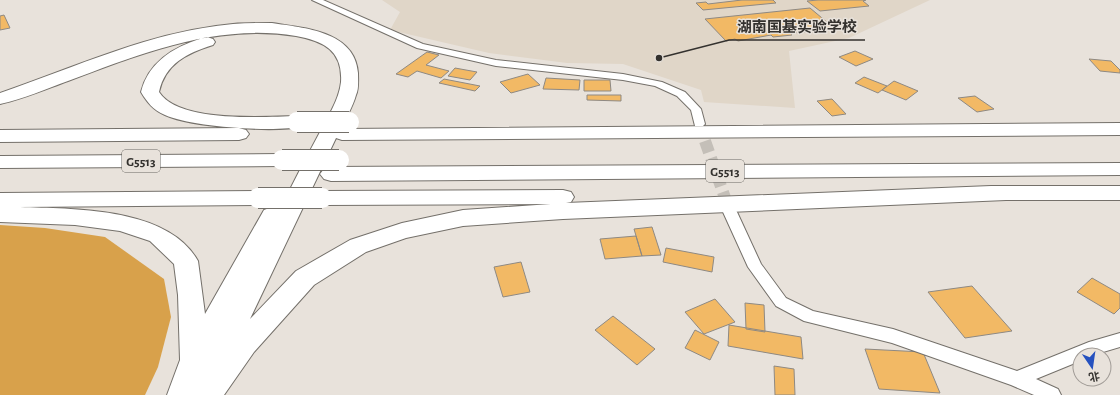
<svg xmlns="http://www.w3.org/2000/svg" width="1120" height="395" viewBox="0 0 1120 395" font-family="'Alegreya Sans','Noto Sans SC',sans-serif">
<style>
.built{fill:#e0d6c8}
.forest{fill:#d8a14b}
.building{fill:#f2b965;stroke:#8e8983}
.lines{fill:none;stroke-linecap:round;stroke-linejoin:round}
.street-tunnel{stroke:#c4bfb8;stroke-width:12;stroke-dasharray:12 6;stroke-linecap:butt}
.street-casing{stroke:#74706a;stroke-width:2}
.highway-casing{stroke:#74706a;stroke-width:2}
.street{fill:#fff;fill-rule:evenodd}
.highway{fill:#fff;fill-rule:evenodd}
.highway-bridge-casing{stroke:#74706a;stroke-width:22;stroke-linecap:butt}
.highway-bridge{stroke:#fff;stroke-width:20}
.labels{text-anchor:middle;stroke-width:3;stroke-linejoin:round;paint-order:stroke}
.shield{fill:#e8e2db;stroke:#696662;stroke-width:1}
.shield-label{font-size:13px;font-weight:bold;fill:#33312e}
.leader{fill:none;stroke:#33312e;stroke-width:1.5}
.callout-dot{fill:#33312e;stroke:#e8e2db;stroke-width:1.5}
.callout-label{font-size:15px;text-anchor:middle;font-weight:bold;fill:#33312e;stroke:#e8e2db;stroke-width:3;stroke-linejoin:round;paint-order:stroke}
</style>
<rect width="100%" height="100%" fill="#e8e2db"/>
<path class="built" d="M 382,0 L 930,0 L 849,38 L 789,51 L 795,108 L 704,102 L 701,90 L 623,64 L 567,63 L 489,53 L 390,30 L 400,12 Z"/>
<path class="forest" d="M 0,225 L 45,228 L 105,237 L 164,279 L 171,317 L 158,367 L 145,395 L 0,395 Z"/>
<path class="building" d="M 742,0 L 773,0 L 776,3 L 703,10 L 696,3 L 706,2 L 708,4 Z
M 818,0 L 866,0 L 863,1 L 869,6 L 820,11 L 807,1 Z
M 810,8 L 834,28 L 825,29 L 827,31 L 790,33 L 792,35 L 773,37 L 771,35 L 738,41 L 735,39 L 726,41 L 705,19 Z
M 4,15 L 10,28 L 0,30 L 0,16 Z
M 855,51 L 873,59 L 856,66 L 839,57 Z
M 427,52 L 439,55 L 426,65 L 449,71 L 441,78 L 417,71 L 408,77 L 396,74 Z
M 1089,59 L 1111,61 L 1120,70 L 1120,73 L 1100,71 Z
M 455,68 L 477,72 L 470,80 L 448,76 Z
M 528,74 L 540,85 L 511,93 L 500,82 Z
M 864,77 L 887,86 L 878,93 L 855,83 Z
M 546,78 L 580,80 L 579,90 L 543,89 Z
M 444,79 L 480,86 L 475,91 L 439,83 Z
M 584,80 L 610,80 L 611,91 L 584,91 Z
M 894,81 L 918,91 L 906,100 L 882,90 Z
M 587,95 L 621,95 L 621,101 L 587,100 Z
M 975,96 L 994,109 L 977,112 L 958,98 Z
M 832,99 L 846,114 L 832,116 L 817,101 Z
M 652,227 L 661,255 L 642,256 L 634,229 Z
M 636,236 L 642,256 L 605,259 L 600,239 Z
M 666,248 L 714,257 L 712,272 L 663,262 Z
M 521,262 L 530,292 L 503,297 L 494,267 Z
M 1092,278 L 1120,294 L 1120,308 L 1114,314 L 1077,292 Z
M 972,286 L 1012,331 L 965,338 L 928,292 Z
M 715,299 L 735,322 L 704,334 L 685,312 Z
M 745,303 L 764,305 L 765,332 L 746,329 Z
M 613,316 L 655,349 L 637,365 L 595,330 Z
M 729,325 L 801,337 L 803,359 L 728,346 Z
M 695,330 L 719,342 L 710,360 L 685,348 Z
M 865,349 L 923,352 L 940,393 L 879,389 Z
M 774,366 L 794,369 L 795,395 L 775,395 Z"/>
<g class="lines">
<path class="street-tunnel" d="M 699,124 L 730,212"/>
<g class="street-casing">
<path id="street" d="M 312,0 L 323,0 L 423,44 L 496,60 L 623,74 L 662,82 L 685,92 L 701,109 L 705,124 L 703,126 L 695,126 L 691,110 L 677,96 L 655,86 L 623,80 L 496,66 L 417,48 Z
M 730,208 L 735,209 L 737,212 L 761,264 L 786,298 L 813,311 L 893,329 L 1017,371 L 1089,342 L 1120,333 L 1120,347 L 1093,355 L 1080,355 L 1080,361 L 1036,379 L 1058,389 L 1061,395 L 1034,395 L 1011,385 L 892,343 L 804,321 L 776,306 L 748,267 L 723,212 L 725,209 Z"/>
</g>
<g class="highway-casing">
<path id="highway" d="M 272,23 C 304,28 355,31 358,73 C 358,80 359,89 356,95 C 353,106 346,118 341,129 L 1120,123 L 1120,135 L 342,140 L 336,138 L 250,319 L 296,271 L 350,240 L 402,223 L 463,210 L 551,204 L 322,205 L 314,203 L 311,198 L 314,193 L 322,191 L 563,190 L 571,192 L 574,197 L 571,202 L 566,203 L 991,186 L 1120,186 L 1120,200 L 1006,200 L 563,219 L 463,226 L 406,238 L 366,252 L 314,285 L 254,352 L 224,395 L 167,395 L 180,360 L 178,295 L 174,264 L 150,241 L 120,231 L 75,225 L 0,222 L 0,193 L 258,191 L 266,193 L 269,198 L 266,203 L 258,205 L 20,207 C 74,209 168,207 198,261 L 205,314 L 264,210 L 272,207 L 280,209 C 293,183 306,158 320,132 C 328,116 339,100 341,82 C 343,51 324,41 296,36 C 217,23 142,53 68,81 C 46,89 23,99 0,104 L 0,93 C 76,67 152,31 233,24 C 246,23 259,23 272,23 Z
M 207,37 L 213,39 L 215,42 L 213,45 C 187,53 165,64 159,92 C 179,123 263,117 297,116 L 304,118 L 306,122 L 304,126 C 275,133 192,127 165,115 C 153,110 147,102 141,92 C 149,60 177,45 207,37 Z
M 239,128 L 246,130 L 249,134 L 246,138 L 239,140 L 0,142 L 0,130 Z
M 282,154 L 289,156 L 292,160 L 289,164 L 282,166 L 0,168 L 0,156 Z
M 1120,163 L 1120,175 L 331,181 L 324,179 L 320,174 L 324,169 L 331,167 Z"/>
</g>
<use href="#street" class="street"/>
<use href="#highway" class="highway"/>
<g class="highway-bridge-casing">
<path id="highway-bridge" d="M 297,122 L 349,122
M 282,160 L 339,160
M 258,198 L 322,198"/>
</g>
<use href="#highway-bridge" class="highway-bridge"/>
</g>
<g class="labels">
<g class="shield">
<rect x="122" y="150" width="38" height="22" rx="3"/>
<rect x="706" y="160" width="38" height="22" rx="3"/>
</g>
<g class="shield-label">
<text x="141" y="166">G5513</text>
<text x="725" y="176">G5513</text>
</g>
</g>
<path class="leader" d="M659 58L729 40H865"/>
<circle class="callout-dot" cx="659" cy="58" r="4"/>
<g class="callout-label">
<text x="797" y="32">湖南国基实验学校</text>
</g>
<g transform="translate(1092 367) rotate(167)"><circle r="19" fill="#e8e2db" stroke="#a09b96"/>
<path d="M0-3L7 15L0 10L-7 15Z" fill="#2551bf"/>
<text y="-6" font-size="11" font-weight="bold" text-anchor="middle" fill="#33312e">北</text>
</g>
</svg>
